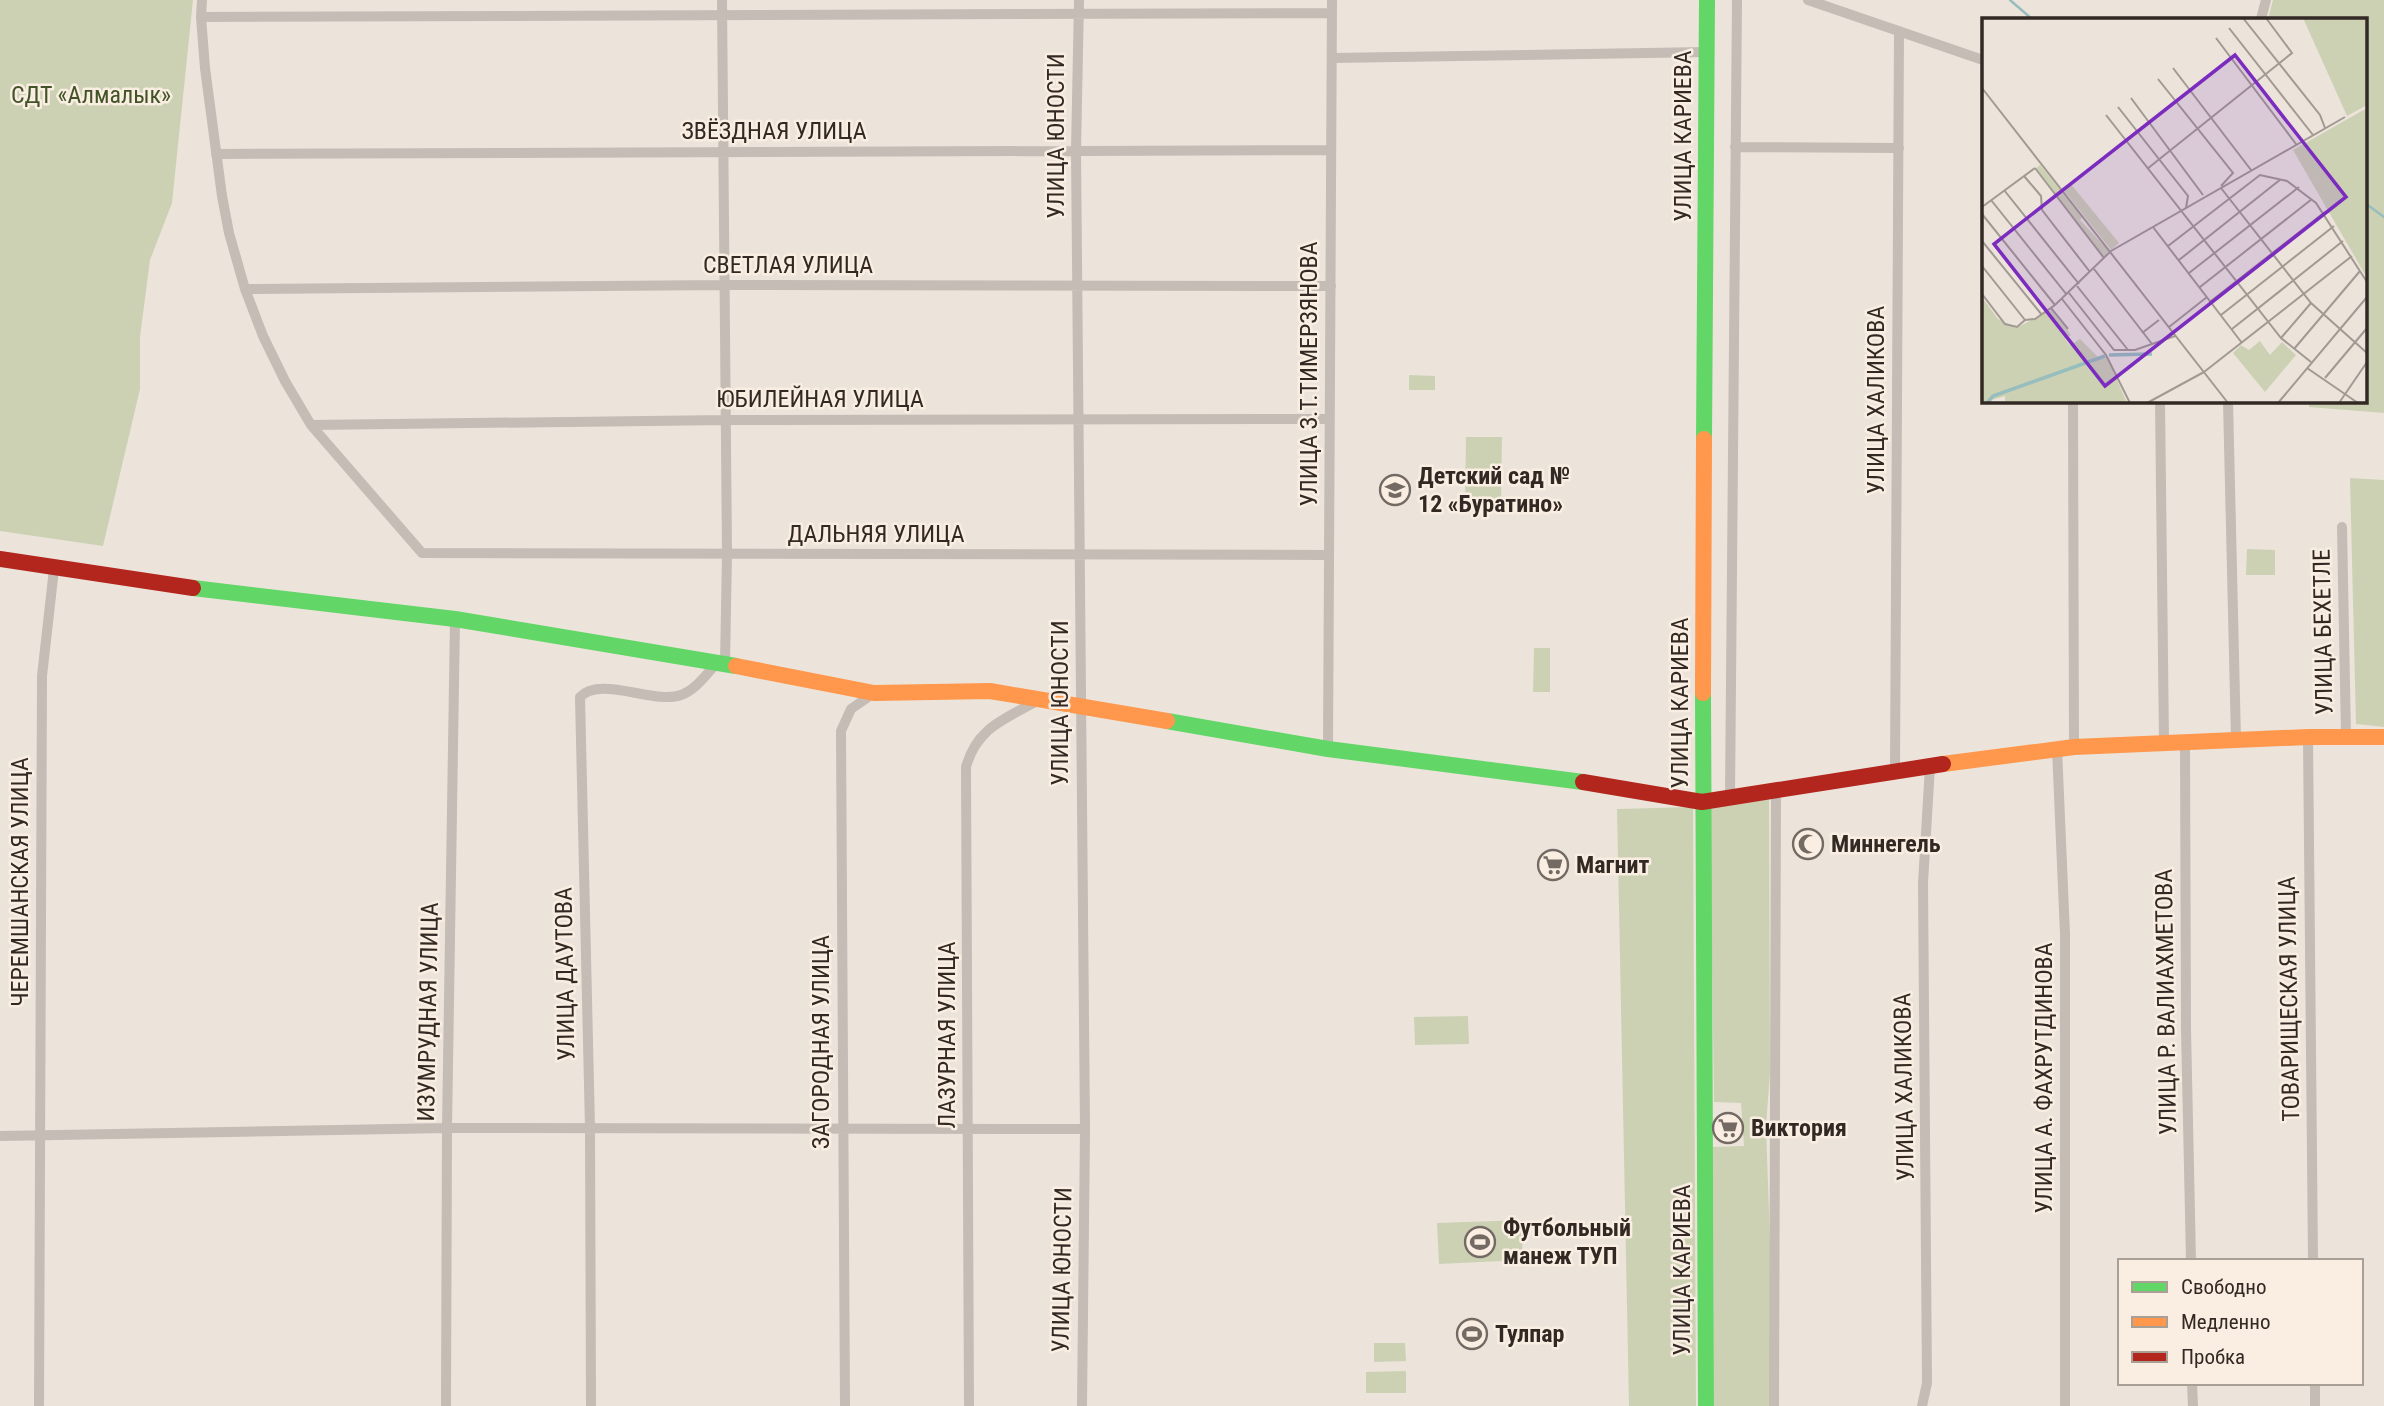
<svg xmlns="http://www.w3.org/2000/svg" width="2384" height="1406" viewBox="0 0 2384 1406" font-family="'Roboto Condensed',sans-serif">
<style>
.green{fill:#ccd1b4}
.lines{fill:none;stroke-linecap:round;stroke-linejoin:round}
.stream{stroke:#97bdbd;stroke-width:2.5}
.street{stroke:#c4bcb5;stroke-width:10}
.fast{stroke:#63d668;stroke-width:16}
.slow{stroke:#ff974d;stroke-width:16}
.jam{stroke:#b3261e;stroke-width:16}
.labels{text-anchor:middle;stroke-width:5;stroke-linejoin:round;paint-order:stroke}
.park-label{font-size:24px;fill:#425327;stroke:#f9eee1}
.street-label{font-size:24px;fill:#332924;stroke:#f9eee1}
.poi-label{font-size:24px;font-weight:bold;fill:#332924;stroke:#f9eee1;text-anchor:start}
.inset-river{fill:none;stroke:#97bdbd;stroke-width:3.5}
.inset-road{fill:none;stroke:#a29992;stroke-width:2}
.view{fill:#7b2cbf;fill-opacity:0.15;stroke:#7b2cbf;stroke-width:3.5}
.inset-edge{fill:none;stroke:#332924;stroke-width:3.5}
</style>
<rect width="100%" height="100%" fill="#ece4db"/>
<path class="green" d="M 0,0 L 193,0 L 172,203 L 150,260 L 140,337 L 140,389 L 103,546 L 0,531 Z
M 2273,0 L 2384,0 L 2384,413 L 2309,407 L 2309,401 L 2365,401 L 2365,19 L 2268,19 Z
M 1409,375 L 1435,376 L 1435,390 L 1409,390 Z
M 1466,437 L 1502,437 L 1501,504 L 1465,504 Z
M 2350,478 L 2384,480 L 2384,727 L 2356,724 Z
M 2247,549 L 2275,550 L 2275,575 L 2246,575 Z
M 1534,648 L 1550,648 L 1550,692 L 1533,692 Z
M 1769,796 L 1770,1073 L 1766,1126 L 1770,1241 L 1770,1406 L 1714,1406 L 1713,1147 L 1744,1146 L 1741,1103 L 1714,1102 L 1710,808 Z
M 1693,807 L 1696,1406 L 1629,1406 L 1617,809 Z
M 1468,1016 L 1469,1044 L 1415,1045 L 1414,1017 Z
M 1523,1220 L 1522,1260 L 1439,1264 L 1437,1223 Z
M 1374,1343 L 1405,1343 L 1406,1361 L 1374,1362 Z
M 1406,1371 L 1406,1393 L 1366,1393 L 1366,1372 Z"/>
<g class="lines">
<path class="stream" d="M 2010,0 L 2032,19
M 2365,203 L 2384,217"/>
<path class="street" d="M 202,0 L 201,17 L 205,68 L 222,196 L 229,233 L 245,289 L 263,336 L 285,381 L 311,425 L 422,553 L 1329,555
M 722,0 L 727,554 L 725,663
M 1079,0 L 1076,151 L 1085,1129 L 1082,1406
M 1808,0 L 1983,60
M 201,17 L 1332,13
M 2261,19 L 2266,0
M 1332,58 L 1707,52
M 1735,147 L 1899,148
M 216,154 L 1331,150
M 245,289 L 725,285 L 1331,286
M 2073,401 L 2074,747
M 2160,401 L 2164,742
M 2228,401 L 2236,740
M 311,425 L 726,420 L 1330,419
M 2342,527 L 2346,737
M 2308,737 L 2313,1261
M 2185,742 L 2186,1029 L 2191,1261
M 1328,749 L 1332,0
M 2057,749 L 2065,934 L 2065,1406
M 1895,770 L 1899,31
M 1730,797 L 1737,0
M 0,1136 L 447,1128 L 1085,1129
M 2192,1383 L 2193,1406
M 2315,1383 L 2315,1406
M 39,1406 L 42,676 L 54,569
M 446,1406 L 447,1128 L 455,619
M 591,1406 L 590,1128 L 580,697 C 600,675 655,705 681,695 C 696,690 707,673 718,662
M 845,1406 L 841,731 L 851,709 L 874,693
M 969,1406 L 966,767 C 977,727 1005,719 1039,700
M 1774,1406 L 1776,789
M 1922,1406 L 1927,1383 L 1923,883 L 1930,766"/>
<path class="fast" d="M 1704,439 L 1707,0
M 193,588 L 455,619 L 736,666
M 1703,693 L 1706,1406
M 1167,721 L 1328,749 L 1583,782"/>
<path class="slow" d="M 736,666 L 874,693 L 990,691 L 1167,721
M 1703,693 L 1704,439
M 1943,764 L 2074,747 L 2308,737 L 2384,737"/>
<path class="jam" d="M 0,559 L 193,588
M 1583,782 L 1702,802 L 1943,764"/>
</g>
<defs>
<g id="school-ring" transform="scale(1.575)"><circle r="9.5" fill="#f9eee1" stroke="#746a64" stroke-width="1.5"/><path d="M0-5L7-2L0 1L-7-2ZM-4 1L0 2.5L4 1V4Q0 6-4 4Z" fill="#746a64"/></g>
<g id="mosque-ring" transform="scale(1.575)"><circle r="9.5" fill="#f9eee1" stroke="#746a64" stroke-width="1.5"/><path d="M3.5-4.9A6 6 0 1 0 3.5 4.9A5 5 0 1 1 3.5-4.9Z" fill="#746a64"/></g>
<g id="supermarket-ring" transform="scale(1.575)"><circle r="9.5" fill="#f9eee1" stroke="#746a64" stroke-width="1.5"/><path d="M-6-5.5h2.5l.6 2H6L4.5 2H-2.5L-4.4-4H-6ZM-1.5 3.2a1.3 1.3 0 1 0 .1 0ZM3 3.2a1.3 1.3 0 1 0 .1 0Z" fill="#746a64"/></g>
<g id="stadium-ring" transform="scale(1.575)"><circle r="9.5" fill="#f9eee1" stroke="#746a64" stroke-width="1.5"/><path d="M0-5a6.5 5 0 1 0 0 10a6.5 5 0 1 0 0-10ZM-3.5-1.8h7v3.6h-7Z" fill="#746a64"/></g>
</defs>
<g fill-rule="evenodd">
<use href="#school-ring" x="1395" y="490"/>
<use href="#mosque-ring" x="1808" y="844"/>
<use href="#supermarket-ring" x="1553" y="865"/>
<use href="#supermarket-ring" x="1728" y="1128"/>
<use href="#stadium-ring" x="1480" y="1242"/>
<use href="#stadium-ring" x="1472" y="1334"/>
</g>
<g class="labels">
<g class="park-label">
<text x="91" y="103">СДТ «Алмалык»</text>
</g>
<g class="street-label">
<text x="774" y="139">ЗВЁЗДНАЯ УЛИЦА</text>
<text transform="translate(1056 136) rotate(-90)" y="8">УЛИЦА ЮНОСТИ</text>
<text transform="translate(1683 136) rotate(-90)" y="8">УЛИЦА КАРИЕВА</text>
<text x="788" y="273">СВЕТЛАЯ УЛИЦА</text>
<text transform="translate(1309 374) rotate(-90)" y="8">УЛИЦА З.Т.ТИМЕРЗЯНОВА</text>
<text x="820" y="407">ЮБИЛЕЙНАЯ УЛИЦА</text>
<text transform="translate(1876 400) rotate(-90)" y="8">УЛИЦА ХАЛИКОВА</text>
<text x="876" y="542">ДАЛЬНЯЯ УЛИЦА</text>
<text transform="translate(2323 632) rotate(-91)" y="8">УЛИЦА БЕХЕТЛЕ</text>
<text transform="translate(1060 703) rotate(-90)" y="8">УЛИЦА ЮНОСТИ</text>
<text transform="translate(1680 703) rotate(-90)" y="8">УЛИЦА КАРИЕВА</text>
<text transform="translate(20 882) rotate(-90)" y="8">ЧЕРЕМШАНСКАЯ УЛИЦА</text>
<text transform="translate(565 974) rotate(-91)" y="8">УЛИЦА ДАУТОВА</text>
<text transform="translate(2289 999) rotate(-91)" y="8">ТОВАРИЩЕСКАЯ УЛИЦА</text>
<text transform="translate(2166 1002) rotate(-91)" y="8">УЛИЦА Р. ВАЛИАХМЕТОВА</text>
<text transform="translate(428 1012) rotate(-89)" y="8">ИЗУМРУДНАЯ УЛИЦА</text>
<text transform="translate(947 1035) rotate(-90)" y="8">ЛАЗУРНАЯ УЛИЦА</text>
<text transform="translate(821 1042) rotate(-90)" y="8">ЗАГОРОДНАЯ УЛИЦА</text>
<text transform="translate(2044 1078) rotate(-90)" y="8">УЛИЦА А. ФАХРУТДИНОВА</text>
<text transform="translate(1904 1087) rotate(-91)" y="8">УЛИЦА ХАЛИКОВА</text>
<text transform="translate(1062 1270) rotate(-89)" y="8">УЛИЦА ЮНОСТИ</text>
<text transform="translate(1682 1270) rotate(-90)" y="8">УЛИЦА КАРИЕВА</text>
</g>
<g class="poi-label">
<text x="1418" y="484">Детский сад №<tspan x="1418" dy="28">12 «Буратино»</tspan></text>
<text x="1831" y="852">Миннегель</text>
<text x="1576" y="873">Магнит</text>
<text x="1751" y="1136">Виктория</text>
<text x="1503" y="1236">Футбольный<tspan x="1503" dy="28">манеж ТУП</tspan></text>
<text x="1495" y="1342">Тулпар</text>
</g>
</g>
<g transform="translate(1982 18)">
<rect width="385" height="385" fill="#ece4db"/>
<path d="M 321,0 L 385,0 L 385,87 L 365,98 ZM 385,90 L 385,260 L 311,132 ZM 58,147 L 100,199 L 98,202 L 127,233 L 122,239 L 54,150 ZM 88,165 L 137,225 L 129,232 L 80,170 ZM 0,279 L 16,301 L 34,310 L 69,292 L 89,317 L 83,321 L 88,327 L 98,321 L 117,340 L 125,339 L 145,385 L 23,385 L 23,378 L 0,385 ZM 278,323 L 288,337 L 300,324 L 314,337 L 283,374 L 251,335 L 259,327 L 267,332 Z" fill="#ccd1b4"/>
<path class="inset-river" d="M 127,337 L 170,336M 5,385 L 11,378 L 123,338"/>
<path class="inset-road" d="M 261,0 L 338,97 L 343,110M 247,10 L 331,117M 234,20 L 314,126M 191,50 L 269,152M 176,61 L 251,155 L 239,168M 0,70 L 246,385M 149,80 L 221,177M 136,89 L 206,178 L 204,190M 124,97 L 299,320 L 329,344M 53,150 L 122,240M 165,151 L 310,35 L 284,0M 42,158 L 59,178 L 60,192 L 108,254M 239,170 L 329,285 L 385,335M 22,172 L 97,266M 9,182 L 85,277M 0,189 L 53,150M 0,196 L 73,287M 171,209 L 260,325M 0,223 L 60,297M 186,228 L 278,157 L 305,163 L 334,185 L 385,264M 197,242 L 299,161M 0,248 L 43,302M 112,251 L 170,326M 207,255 L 317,169M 95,268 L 146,332M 218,269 L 330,181M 87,275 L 132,332 L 153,332 L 193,318M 0,276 L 23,306 L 35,309 L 43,302M 80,281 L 124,337 L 148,385M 229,283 L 343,194M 69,290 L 86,311M 239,297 L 352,208M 43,302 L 53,301 L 73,287 L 129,233 L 363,99M 187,309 L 225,279M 250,311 L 361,223M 160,315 L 177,302M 299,320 L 329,285M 312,331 L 378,253M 325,350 L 376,385M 222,354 L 370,238M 343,360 L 385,310M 165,385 L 222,354M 296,385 L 385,279M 357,385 L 385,344"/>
<path class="view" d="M 253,37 L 364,179 L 123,368 L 12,226 Z"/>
<rect width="385" height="385" class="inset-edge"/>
</g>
<rect x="2118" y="1259" width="245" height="126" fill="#f9eee1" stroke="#aa9f95" stroke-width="2"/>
<rect x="2132" y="1282" width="35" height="10" fill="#63d668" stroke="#aa9f95" stroke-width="2"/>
<text x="2181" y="1294" font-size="21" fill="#332924">Свободно</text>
<rect x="2132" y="1317" width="35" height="10" fill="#ff974d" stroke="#aa9f95" stroke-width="2"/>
<text x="2181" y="1329" font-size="21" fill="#332924">Медленно</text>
<rect x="2132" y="1352" width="35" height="10" fill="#b3261e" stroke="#aa9f95" stroke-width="2"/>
<text x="2181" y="1364" font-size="21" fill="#332924">Пробка</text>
</svg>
